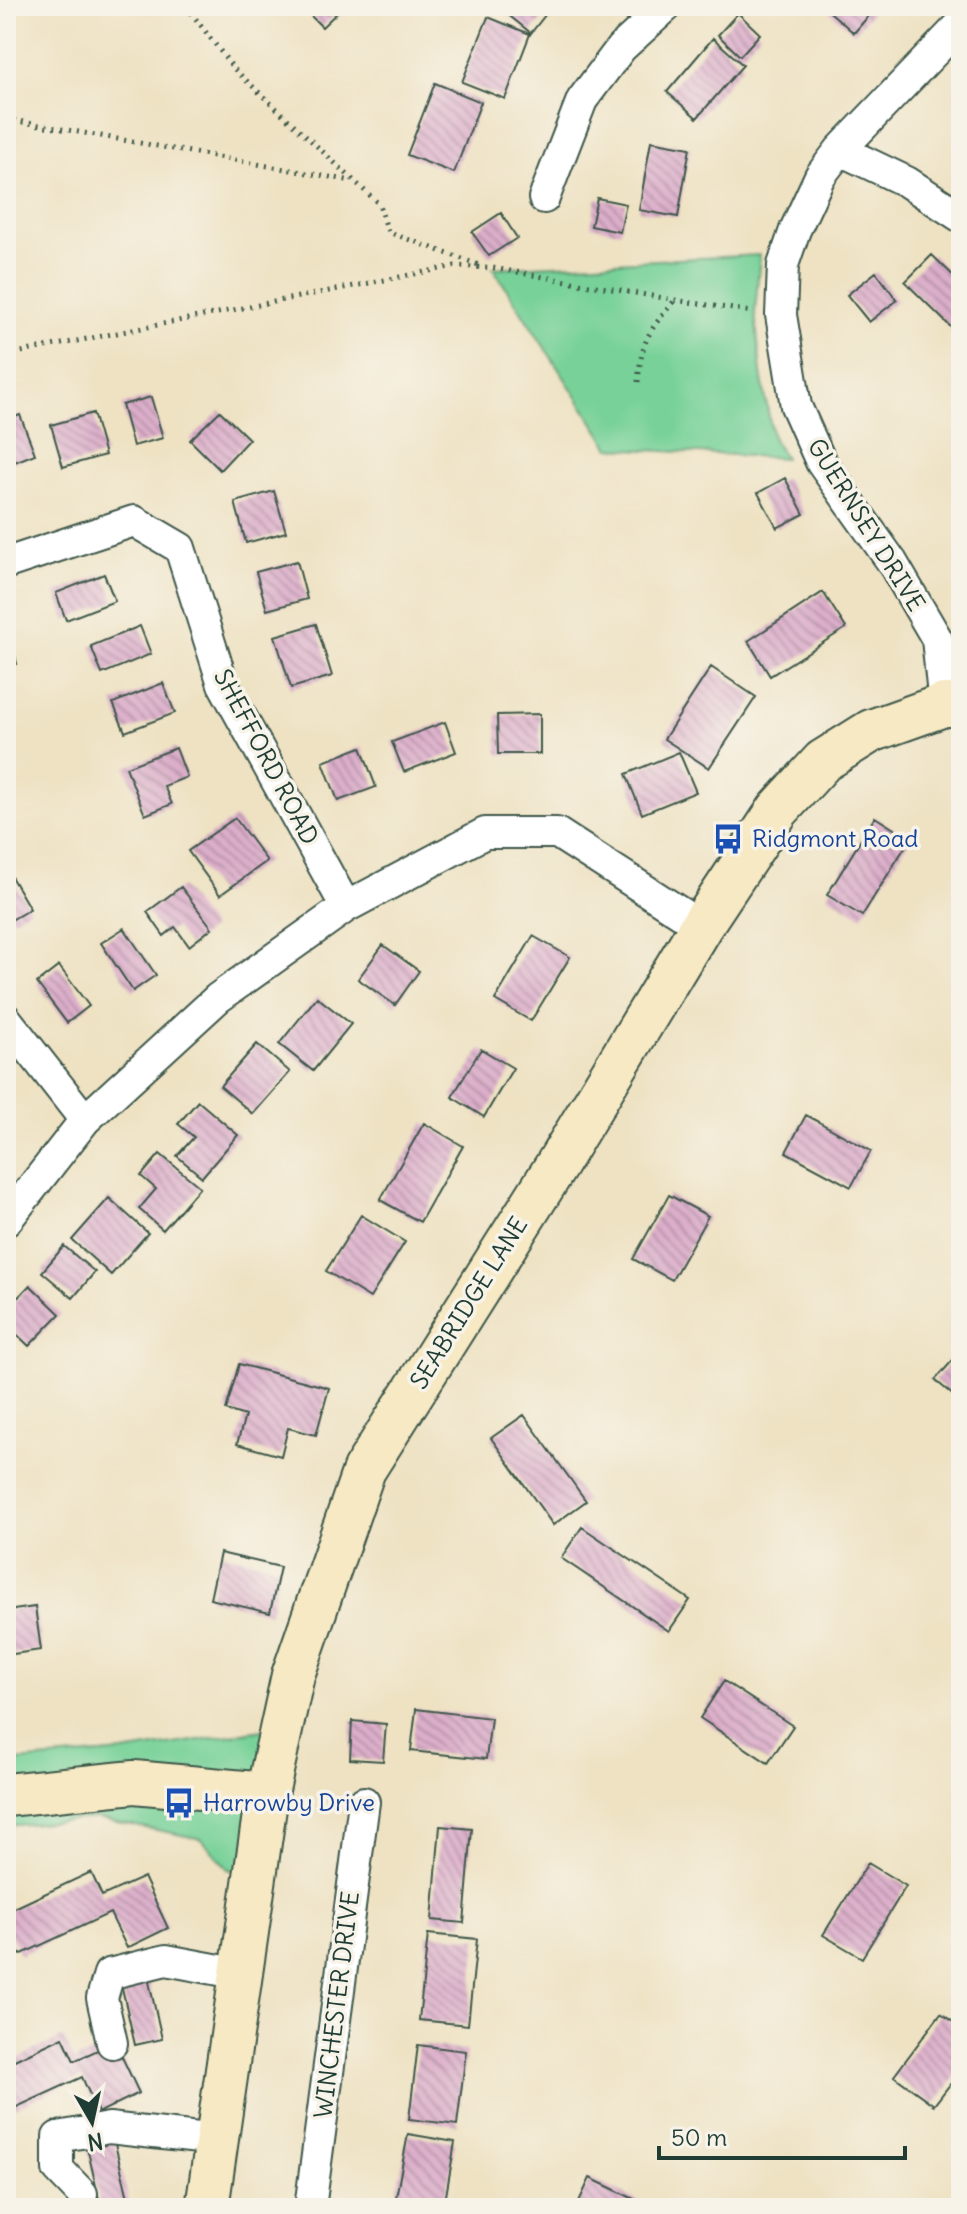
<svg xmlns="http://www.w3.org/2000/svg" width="967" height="2214" viewBox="0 0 967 2214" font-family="Delius,sans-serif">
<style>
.green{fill:#77d198;stroke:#4b8766;stroke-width:2}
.building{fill:url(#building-back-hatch)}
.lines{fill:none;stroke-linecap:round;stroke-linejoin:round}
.street-casing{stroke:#3e5649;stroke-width:34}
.secondary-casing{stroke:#3e5649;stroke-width:46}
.path{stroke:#3e5649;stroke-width:5;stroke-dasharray:2 6;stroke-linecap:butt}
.street{stroke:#fff;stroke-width:30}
.secondary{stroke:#f6e9c3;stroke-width:42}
.labels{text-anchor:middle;stroke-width:7;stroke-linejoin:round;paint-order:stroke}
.street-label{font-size:24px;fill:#1f3d34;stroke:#f7f3e8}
.transit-label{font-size:24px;fill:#164399;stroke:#f7f3e8;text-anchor:start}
</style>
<defs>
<pattern id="building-back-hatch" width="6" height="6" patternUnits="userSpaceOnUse" patternTransform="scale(2)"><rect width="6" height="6" fill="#dcaeca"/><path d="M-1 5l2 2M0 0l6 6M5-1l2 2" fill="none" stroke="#b28fa5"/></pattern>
</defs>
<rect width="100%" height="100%" fill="#f7f3e8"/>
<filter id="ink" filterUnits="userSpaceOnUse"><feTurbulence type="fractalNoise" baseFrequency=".0125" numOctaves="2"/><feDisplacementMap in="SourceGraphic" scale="16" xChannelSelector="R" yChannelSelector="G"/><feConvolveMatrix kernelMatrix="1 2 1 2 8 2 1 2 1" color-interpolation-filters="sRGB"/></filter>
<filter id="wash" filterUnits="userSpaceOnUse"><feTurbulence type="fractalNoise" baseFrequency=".006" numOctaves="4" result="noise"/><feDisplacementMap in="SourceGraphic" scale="32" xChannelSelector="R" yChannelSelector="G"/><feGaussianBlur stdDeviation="1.8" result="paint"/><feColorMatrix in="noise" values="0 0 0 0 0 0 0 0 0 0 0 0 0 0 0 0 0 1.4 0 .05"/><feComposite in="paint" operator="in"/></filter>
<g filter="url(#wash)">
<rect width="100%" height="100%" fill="#eee2c3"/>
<path class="green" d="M 760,255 L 755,312 L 761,373 L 773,439 L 785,458 L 610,448 L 493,268 Z
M 282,1727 L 256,1876 L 228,1869 L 202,1839 L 96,1818 L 6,1826 L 6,1762 L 123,1752 Z"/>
<g id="blocks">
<path class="building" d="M 301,6 L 344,6 L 322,27 Z
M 511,6 L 544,6 L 549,10 L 531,33 L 506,13 Z
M 823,6 L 877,6 L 854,33 Z
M 738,13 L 760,34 L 740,56 L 718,35 Z
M 488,17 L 530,34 L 505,99 L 462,82 Z
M 713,38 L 743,65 L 697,118 L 667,92 Z
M 435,83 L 481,102 L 454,173 L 407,155 Z
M 651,141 L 690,148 L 678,217 L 639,210 Z
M 597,198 L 626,204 L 620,232 L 591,226 Z
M 501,213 L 517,238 L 489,256 L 472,232 Z
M 932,255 L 961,283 L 961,337 L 905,282 Z
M 876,272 L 897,300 L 869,322 L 847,295 Z
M 151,397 L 163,438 L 133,446 L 122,405 Z
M 220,411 L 249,439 L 220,470 L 190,440 Z
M 93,413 L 105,455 L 63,467 L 51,425 Z
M 20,415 L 35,454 L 7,465 L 6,420 Z
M 785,478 L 804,514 L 777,528 L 758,493 Z
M 274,491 L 286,532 L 246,543 L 235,502 Z
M 297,561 L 307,599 L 267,610 L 256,572 Z
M 104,574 L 115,601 L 66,620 L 56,593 Z
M 823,592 L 846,628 L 770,676 L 748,641 Z
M 6,617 L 17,664 L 6,666 Z
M 316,624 L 332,676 L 291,688 L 275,636 Z
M 140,626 L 151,654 L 102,674 L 91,646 Z
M 711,667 L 756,697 L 709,768 L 664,739 Z
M 163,683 L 175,713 L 125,732 L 113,703 Z
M 540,714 L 540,754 L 498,754 L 497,715 Z
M 445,722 L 456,752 L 404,772 L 392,742 Z
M 361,747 L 376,787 L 338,801 L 323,762 Z
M 176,748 L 187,777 L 164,786 L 172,804 L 145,815 L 126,767 Z
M 679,752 L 696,792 L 642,814 L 626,774 Z
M 875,817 L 910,839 L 862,916 L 827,895 Z
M 235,818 L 267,861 L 220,895 L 188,851 Z
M 6,868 L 30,909 L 6,923 Z
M 181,887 L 212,928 L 189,946 L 175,927 L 164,936 L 147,912 Z
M 124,928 L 156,975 L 133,991 L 101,943 Z
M 533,936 L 570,957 L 531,1021 L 495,1000 Z
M 383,945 L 419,971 L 395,1005 L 358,979 Z
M 59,966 L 89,1006 L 67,1023 L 37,983 Z
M 317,997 L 351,1024 L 313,1071 L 279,1044 Z
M 257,1044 L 290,1072 L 253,1114 L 220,1086 Z
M 481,1049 L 513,1068 L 484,1117 L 452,1097 Z
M 198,1101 L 238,1135 L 202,1177 L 177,1156 L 194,1137 L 178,1124 Z
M 806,1115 L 871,1151 L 851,1187 L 786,1152 Z
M 424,1123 L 463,1146 L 420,1222 L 380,1200 Z
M 160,1154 L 200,1187 L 163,1230 L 139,1209 L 156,1189 L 141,1176 Z
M 669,1195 L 708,1216 L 672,1280 L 633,1259 Z
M 109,1198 L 148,1233 L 111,1275 L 72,1240 Z
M 361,1215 L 405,1242 L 370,1298 L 326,1271 Z
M 64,1246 L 95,1272 L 73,1298 L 42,1272 Z
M 30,1285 L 60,1314 L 29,1346 L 6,1324 L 6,1310 Z
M 961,1351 L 961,1402 L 935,1380 Z
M 239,1364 L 329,1388 L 316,1435 L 288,1428 L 281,1456 L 237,1444 L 245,1416 L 226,1410 Z
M 524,1415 L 586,1501 L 553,1525 L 491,1438 Z
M 582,1527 L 690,1600 L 669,1631 L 561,1558 Z
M 220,1553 L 280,1567 L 270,1613 L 210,1599 Z
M 35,1607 L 41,1650 L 6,1655 L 6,1611 Z
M 724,1681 L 793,1726 L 768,1763 L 700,1718 Z
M 416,1709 L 491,1718 L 486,1759 L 411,1751 Z
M 352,1721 L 386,1724 L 383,1761 L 350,1759 Z
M 440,1826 L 472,1829 L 464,1923 L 432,1920 Z
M 868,1863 L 906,1886 L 862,1958 L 823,1935 Z
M 91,1872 L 102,1896 L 144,1877 L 168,1928 L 127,1948 L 110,1913 L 20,1955 L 6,1925 L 6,1912 Z
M 428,1934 L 477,1939 L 468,2025 L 419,2020 Z
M 147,1973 L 162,2039 L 135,2045 L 120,1979 Z
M 941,2013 L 961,2028 L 961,2070 L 934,2105 L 894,2076 Z
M 63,2037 L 74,2061 L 115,2042 L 139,2093 L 98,2113 L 82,2077 L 6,2112 L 6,2064 Z
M 418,2045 L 466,2051 L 457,2125 L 409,2119 Z
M 408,2134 L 455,2142 L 444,2208 L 394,2208 Z
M 114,2140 L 130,2206 L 101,2208 L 87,2147 Z
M 590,2178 L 653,2208 L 576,2208 Z"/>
</g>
</g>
<g filter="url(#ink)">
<use href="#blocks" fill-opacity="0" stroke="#3e5649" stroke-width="2"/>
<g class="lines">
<g class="street-casing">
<path id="street" d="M 840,150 L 907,182 L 961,217
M 544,198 L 582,100 L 621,48 L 667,6
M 10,562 L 134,521 L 180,548 L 223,684 L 346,907
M 944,705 L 937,639 L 892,562 L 821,462 L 796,406 L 781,315 L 783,265 L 795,230 L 820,176 L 840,150 L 961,24
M 6,1019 L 85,1120
M 6,1221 L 85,1120 L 218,998 L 346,907 L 485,833 L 557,833 L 701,926
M 112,2043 L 102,1998 L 109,1974 L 166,1960 L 241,1974
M 82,2194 L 58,2169 L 58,2137 L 109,2128 L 217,2140
M 310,2208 L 364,1802"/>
</g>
<g class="secondary-casing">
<path id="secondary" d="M 6,1795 L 134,1782 L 267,1794 L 293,1675 L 364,1470 L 556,1166 L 701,926 L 778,810 L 823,761 L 871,731 L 944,705 L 961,705
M 207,2208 L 267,1794"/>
</g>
<path class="path" d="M 186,6 L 234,69 L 379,204 L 388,232 L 479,265
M 6,119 L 352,181
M 6,355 L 455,266 L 493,268 L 675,300 L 753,312
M 638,382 C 642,339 648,332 675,300"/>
<use href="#street" class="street"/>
<use href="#secondary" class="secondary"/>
</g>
</g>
<defs>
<g id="bus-bare" transform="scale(2.4)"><path d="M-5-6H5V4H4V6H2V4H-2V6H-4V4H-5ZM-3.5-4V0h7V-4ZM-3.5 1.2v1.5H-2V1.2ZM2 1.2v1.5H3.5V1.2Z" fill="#1a4fb4" stroke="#f7f3e8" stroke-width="2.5" paint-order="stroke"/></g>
</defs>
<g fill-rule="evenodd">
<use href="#bus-bare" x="728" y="839"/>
<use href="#bus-bare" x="179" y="1803"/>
</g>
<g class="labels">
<g class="street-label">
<text transform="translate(866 525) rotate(58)" y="8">GUERNSEY DRIVE</text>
<text transform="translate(266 757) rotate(62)" y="8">SHEFFORD ROAD</text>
<text transform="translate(469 1303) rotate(-58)" y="8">SEABRIDGE LANE</text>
<text transform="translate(337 2005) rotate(-83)" y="8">WINCHESTER DRIVE</text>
</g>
<g class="transit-label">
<text x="752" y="847">Ridgmont Road</text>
<text x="203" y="1811">Harrowby Drive</text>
</g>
</g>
<rect width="967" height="2214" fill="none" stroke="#f7f3e8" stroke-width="32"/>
<g transform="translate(92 2122) rotate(171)" stroke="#f7f3e8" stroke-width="6" paint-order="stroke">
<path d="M0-6L14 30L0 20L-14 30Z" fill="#1f3d34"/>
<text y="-12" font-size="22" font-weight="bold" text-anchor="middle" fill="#1f3d34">N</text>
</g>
<path d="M659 2146v12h246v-12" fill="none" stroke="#1f3d34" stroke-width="4"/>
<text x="671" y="2146" font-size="24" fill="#1f3d34" stroke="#f7f3e8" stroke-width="6" paint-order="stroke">50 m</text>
</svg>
